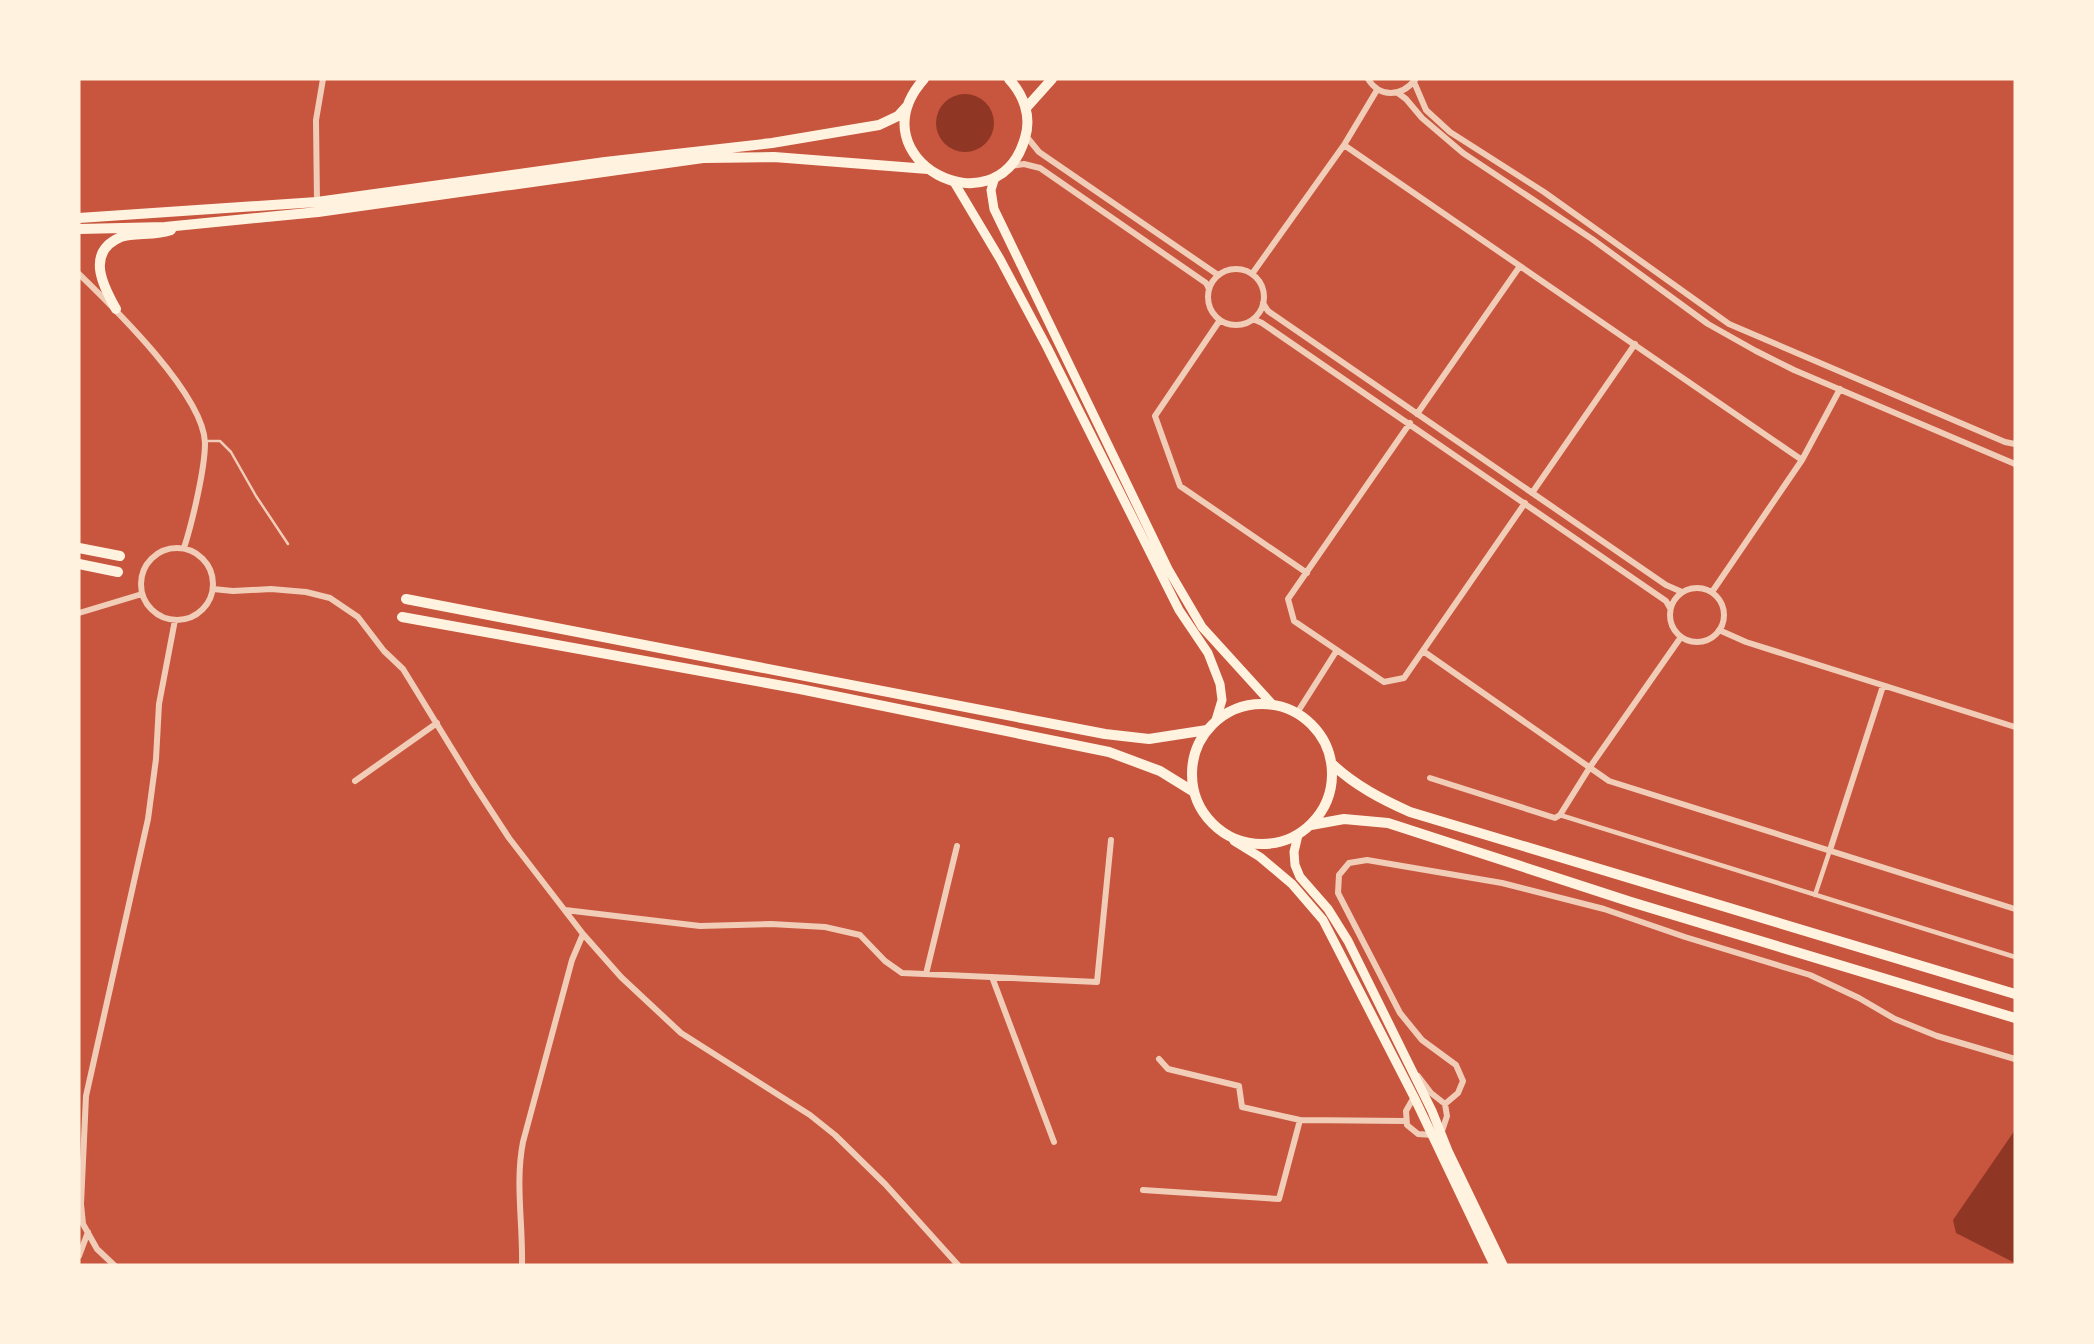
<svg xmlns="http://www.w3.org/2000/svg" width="2094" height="1344" viewBox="0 0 2094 1344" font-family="Quicksand,sans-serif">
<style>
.water{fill:#8f3625}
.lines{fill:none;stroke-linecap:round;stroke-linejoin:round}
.service{stroke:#f1ccb7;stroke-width:2.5}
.pedestrian{stroke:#f1ccb7;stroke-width:4.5}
.minor{stroke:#f1ccb7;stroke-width:6}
.secondary{stroke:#fff3e0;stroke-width:9}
.primary{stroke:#fff3e0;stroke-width:10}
.trunk{stroke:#fff3e0;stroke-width:10}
</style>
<rect width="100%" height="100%" fill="#c8553d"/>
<path class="water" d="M936 123a29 29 0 1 1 58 0a29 29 0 1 1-58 0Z
M 2015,1130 L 2015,1263 L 1956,1233 L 1953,1220 Z"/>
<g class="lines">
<path class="service" d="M 205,441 L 220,441 L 231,452 L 256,496 L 288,544"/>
<path class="pedestrian" d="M 1560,815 L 2015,957
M 1815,895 L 1830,850"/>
<path class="minor" d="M 1368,79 C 1380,98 1401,97 1415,80
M 1414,82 L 1426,110 L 1450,132 L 1544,192 L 1729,324 L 2005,442 L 2015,444
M 1398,93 L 1406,99 L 1422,118 L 1463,153 L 1592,239 L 1708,324 L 1756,351 L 1794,370 L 2015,464
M 1026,136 L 1039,152 L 1218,275
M 1344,145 L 1802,460
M 1010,166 L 1024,164 L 1040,168 L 1206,283 L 1209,289
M 317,202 L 316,120 L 323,79
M1208 297a28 28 0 1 1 56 0a28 28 0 1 1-56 0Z
M 79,274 C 113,307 204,395 205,443 C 205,469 192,523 184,548
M 1252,274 L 1344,145 L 1377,90
M 1263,303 L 1268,311 L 1666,585 L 1682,592
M 1253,319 L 1262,323 L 1666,601 L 1670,608
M 1220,320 L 1155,416 L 1180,486 L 1307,573
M 1417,414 L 1520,266
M 1410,423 L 1288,599 L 1294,621 L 1384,682 L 1404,678 L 1525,503
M 1532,493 L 1635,344
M141 584a36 36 0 1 1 72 0a36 36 0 1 1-72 0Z
M1670 615a27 27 0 1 1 54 0a27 27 0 1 1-54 0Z
M 213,589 L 233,591 L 271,589 L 306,592 L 330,598 L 358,617 L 384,651 L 403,669 L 473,783 L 509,838 L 583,934 L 621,977 L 681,1033 L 810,1115 L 835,1135 L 885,1184 L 958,1265
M 1712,592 L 1802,460 L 1840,389
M 79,613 L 142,594
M 1719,630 L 1746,642 L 2015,727
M 1423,651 L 1609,781 L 2015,909
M 1297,713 L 1337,650
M 1430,778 L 1555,818 L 1560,815 L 1590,767 L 1681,637
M 355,781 L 437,723
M 1830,850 L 1883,686
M 565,910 L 700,926 L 771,924 L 825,927 L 860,935 L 885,961 L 902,973 L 1097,982 L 1111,840
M 926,974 L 957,846
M 992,977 L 1054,1142
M 1159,1059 L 1168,1069 L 1239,1086 L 1242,1107 L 1300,1120 L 1406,1121
M 1418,1076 L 1431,1093 L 1445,1104 L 1447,1116 L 1442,1131
M 1414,1097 L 1406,1111 L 1407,1125 L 1418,1134 L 1432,1135
M 1445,1104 L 1458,1093 L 1463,1081 L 1456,1065 L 1422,1040 L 1400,1013 L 1338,893 L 1339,875 L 1349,863 L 1367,860 L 1502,883 L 1604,909 L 1685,937 L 1810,975 L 1859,998 L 1895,1019 L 1937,1036 L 2015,1059
M 1143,1190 L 1279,1199 L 1300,1120
M 79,1256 L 88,1232
M 114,1265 L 97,1249 L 83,1224 L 81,1204 L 86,1096 L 148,819 L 156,759 L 159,704 L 175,620
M 522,1265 C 523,1224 515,1182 523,1142 L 572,960 L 583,934"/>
<path class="secondary" d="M 995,177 L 991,190 L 994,209 L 1168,569 L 1202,627 L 1272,704
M 954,182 L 1000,259 L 1047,347 L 1179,610 L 1208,653 L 1220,684 L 1222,700 L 1216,720
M 1298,835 L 1294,852 L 1295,865 L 1300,877 L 1328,909 L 1348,941 L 1432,1111 L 1448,1151 L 1503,1265
M 1234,841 L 1260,857 L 1292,884 L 1323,920 L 1414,1097 L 1494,1265"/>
<path class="primary" d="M 924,79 C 853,159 997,234 1025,138 C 1032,116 1023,94 1009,79
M 1026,108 L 1052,79
M 79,218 L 317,202 L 605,162 L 772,143 L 879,125 L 898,116 L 908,105
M 79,229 L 165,227 L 318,212 L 703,158 L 774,157 L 928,169
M 116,309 C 103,286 85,252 121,237 C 133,232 155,236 171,230"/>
<path class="trunk" d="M 79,548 L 120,556
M 79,564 L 118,572
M 406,599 L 1105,734 L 1149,739 L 1207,730
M 402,617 L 800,689 L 1109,752 L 1160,771 L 1194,792
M1192 774a70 70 0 1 1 140 0a70 70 0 1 1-140 0Z
M 1332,764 C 1356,786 1381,799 1410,812 L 2015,994
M 1311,825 L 1344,819 L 1388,823 L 1631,902 L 2015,1018"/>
</g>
<rect width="2094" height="1344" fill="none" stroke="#fff3e0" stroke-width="161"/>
</svg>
